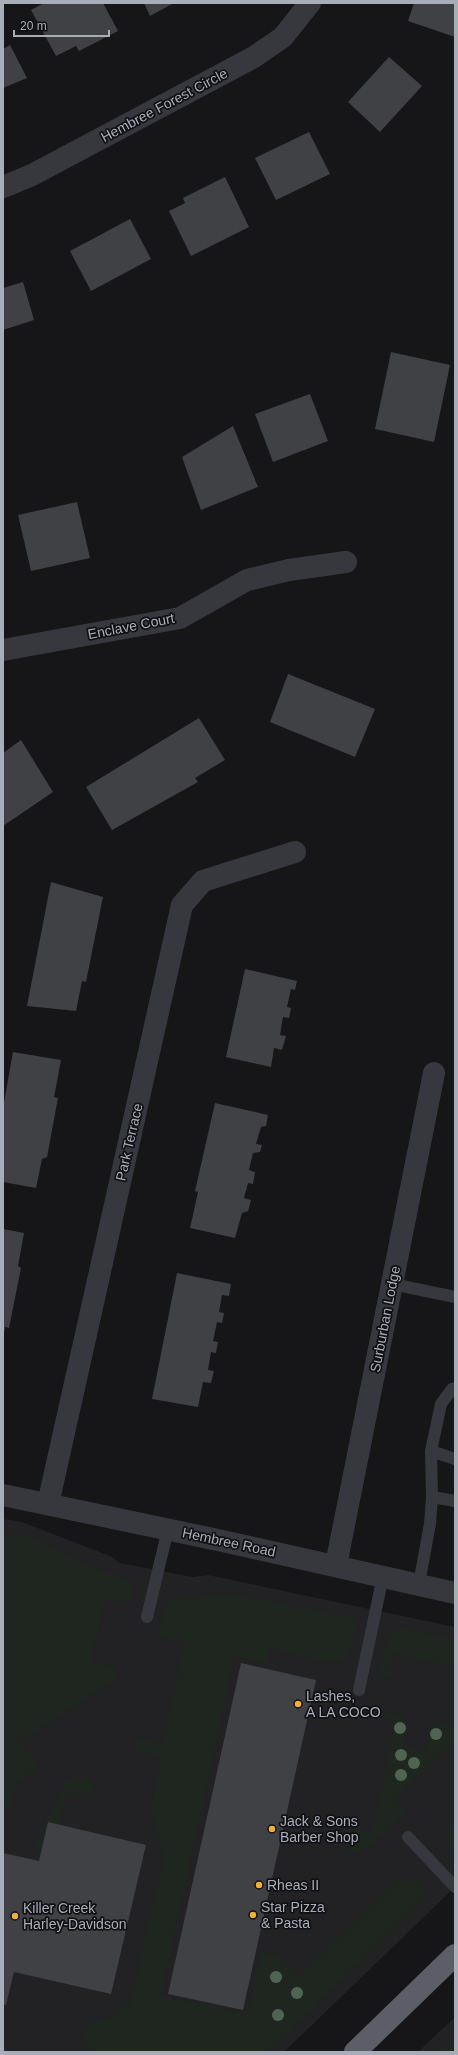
<svg xmlns="http://www.w3.org/2000/svg" width="458" height="2055" viewBox="0 0 458 2055" font-family="Helvetica,sans-serif">
<style>
.built{fill:#222225}
.green{fill:#1e261f}
.building{fill:#404145}
.lines{fill:none;stroke-linecap:round;stroke-linejoin:round}
.service{stroke:#37383d;stroke-width:12}
.minor{stroke:#37383d;stroke-width:22}
.tertiary{stroke:#37383d;stroke-width:22}
.trunk{stroke:#5b5e65;stroke-width:22}
.tree{fill:#506452}
.poi-dot{fill:#f2b134;stroke:#111113;stroke-width:1.5}
.labels{text-anchor:middle;stroke-width:3.5;stroke-linejoin:round;paint-order:stroke}
.street-label{font-size:14px;fill:#a8adb8;stroke:#111113}
.poi-label{font-size:14px;fill:#a8adb8;stroke:#111113;text-anchor:start}
</style>
<rect width="100%" height="100%" fill="#161618"/>
<path class="built" d="M 3,1519 L 22,1522 L 110,1556 L 120,1563 L 192,1577 L 208,1575 L 455,1627 L 455,1887 L 284,2052 L 3,2052 Z
M 455,2017 L 455,2052 L 418,2052 Z"/>
<path class="green" d="M 3,1533 L 31,1537 L 134,1585 L 136,1594 L 132,1601 L 128,1603 L 105,1599 L 91,1661 L 117,1667 L 117,1678 L 20,1742 L 41,1767 L 15,1783 L 16,1790 L 11,1809 L 3,1807 Z
M 234,1594 L 354,1618 L 356,1629 L 351,1650 L 342,1660 L 331,1663 L 322,1661 L 270,1648 L 267,1663 L 235,1657 L 161,1996 L 247,2014 L 261,1952 L 280,1956 L 299,1976 L 399,1878 C 414,1878 422,1881 428,1895 L 360,1963 L 267,2052 L 91,2052 L 87,2047 L 80,2027 C 90,2022 101,2021 111,2016 C 118,2012 122,2005 130,2005 L 165,1853 L 162,1849 L 151,1807 L 161,1757 L 135,1750 L 133,1744 L 137,1739 L 163,1743 L 184,1642 L 164,1638 L 159,1635 L 158,1629 L 168,1600 Z
M 398,1627 L 455,1639 L 455,1667 L 394,1654 L 390,1676 L 385,1679 L 381,1677 C 379,1669 386,1641 391,1633 C 392,1631 396,1629 398,1627 Z
M 373,1710 L 402,1716 L 406,1719 L 403,1746 L 425,1751 L 431,1728 L 438,1723 L 455,1726 L 455,1741 L 395,1799 L 405,1811 L 403,1815 L 367,1849 L 361,1853 L 350,1851 C 346,1846 339,1831 352,1829 C 357,1828 366,1832 372,1833 L 396,1721 L 372,1714 L 371,1713 Z
M 73,1777 L 86,1777 L 92,1780 L 93,1787 L 91,1792 L 86,1795 L 67,1793 L 58,1825 L 42,1851 L 34,1849 L 66,1781 Z
M 455,1822 L 455,1854 C 444,1845 445,1831 455,1822 Z
M 455,2037 L 455,2052 L 434,2052 Z"/>
<path class="building" d="M 44,3 L 103,3 L 118,31 L 79,51 L 76,46 L 56,56 L 31,10 Z
M 144,3 L 174,3 L 150,16 Z
M 414,3 L 455,3 L 455,37 L 408,21 Z
M 10,45 L 27,78 L 3,88 L 3,49 Z
M 389,57 L 422,86 L 380,132 L 348,102 Z
M 309,132 L 330,174 L 276,200 L 255,158 Z
M 225,177 L 249,227 L 191,256 L 169,211 L 185,203 L 183,198 Z
M 130,219 L 151,259 L 91,291 L 70,251 Z
M 23,282 L 34,320 L 3,330 L 3,288 Z
M 391,352 L 450,365 L 434,442 L 375,429 Z
M 310,394 L 328,441 L 273,462 L 255,414 Z
M 233,426 L 258,487 L 201,510 L 182,457 Z
M 77,502 L 90,558 L 31,571 L 18,515 Z
M 288,674 L 375,709 L 355,757 L 270,722 Z
M 199,718 L 225,760 L 195,778 L 198,782 L 112,830 L 86,787 Z
M 21,740 L 53,792 L 3,826 L 3,753 Z
M 51,882 L 103,897 L 86,982 L 82,981 L 76,1011 L 27,1006 Z
M 245,969 L 297,981 L 295,990 L 291,989 L 287,1007 L 291,1008 L 289,1018 L 283,1017 L 280,1035 L 286,1036 L 282,1050 L 274,1048 L 271,1067 L 226,1057 Z
M 13,1052 L 61,1060 L 54,1097 L 58,1098 L 47,1157 L 42,1159 L 36,1188 L 3,1182 L 3,1108 Z
M 215,1103 L 268,1115 L 266,1126 L 261,1127 L 256,1144 L 262,1145 L 260,1152 L 253,1153 L 249,1170 L 255,1172 L 253,1184 L 248,1183 L 244,1198 L 251,1200 L 248,1211 L 242,1213 L 235,1238 L 190,1228 L 198,1192 L 195,1191 Z
M 3,1229 L 24,1233 L 18,1266 L 21,1268 L 9,1328 L 5,1327 L 4,1333 Z
M 177,1273 L 231,1284 L 229,1296 L 222,1295 L 219,1312 L 224,1313 L 222,1323 L 217,1322 L 213,1341 L 218,1342 L 216,1353 L 211,1352 L 208,1370 L 214,1371 L 211,1383 L 203,1382 L 198,1407 L 152,1399 Z
M 241,1663 L 316,1680 L 243,2010 L 168,1994 Z
M 48,1822 L 146,1845 L 111,1994 L 14,1972 L 6,2005 L 3,2004 L 3,1853 L 39,1861 Z"/>
<g class="lines">
<path class="service" d="M 392,1284 L 455,1297
M 431,1451 L 455,1459
M 432,1497 L 455,1501
M 419,1584 L 430,1524 L 432,1497 L 431,1451 L 441,1404 L 452,1389 L 455,1388
M 147,1617 L 168,1529
M 359,1690 L 383,1576
M 408,1837 L 455,1887"/>
<path class="minor" d="M 3,187 L 32,175 L 254,57 L 283,37 L 310,3
M 3,650 L 180,618 L 247,580 L 289,570 L 346,562
M 48,1504 L 182,905 L 203,881 L 295,852
M 336,1565 L 434,1073"/>
<path class="tertiary" d="M 3,1495 L 218,1540 L 455,1593"/>
<path class="trunk" d="M 355,2052 L 455,1955"/>
</g>
<g class="tree">
<circle cx="400" cy="1728" r="6"/>
<circle cx="436" cy="1734" r="6"/>
<circle cx="401" cy="1755" r="6"/>
<circle cx="414" cy="1763" r="6"/>
<circle cx="401" cy="1775" r="6"/>
<circle cx="276" cy="1977" r="6"/>
<circle cx="297" cy="1993" r="6"/>
<circle cx="278" cy="2015" r="6"/>
</g>
<g class="poi-dot">
<circle cx="298" cy="1704" r="4"/>
<circle cx="272" cy="1829" r="4"/>
<circle cx="259" cy="1885" r="4"/>
<circle cx="253" cy="1915" r="4"/>
<circle cx="15" cy="1916" r="4"/>
</g>
<g class="labels">
<g class="street-label">
<text transform="translate(164 105) rotate(-28)" y="5">Hembree Forest Circle</text>
<text transform="translate(131 626) rotate(-11)" y="5">Enclave Court</text>
<text transform="translate(129 1142) rotate(-77)" y="5">Park Terrace</text>
<text transform="translate(385 1319) rotate(-79)" y="5">Surburban Lodge</text>
<text transform="translate(229 1542) rotate(12)" y="5">Hembree Road</text>
</g>
<g class="poi-label">
<text x="306" y="1701">Lashes,<tspan x="306" dy="16">A LA COCO</tspan></text>
<text x="280" y="1826">Jack &amp; Sons<tspan x="280" dy="16">Barber Shop</tspan></text>
<text x="267" y="1890">Rheas II</text>
<text x="261" y="1912">Star Pizza<tspan x="261" dy="16">&amp; Pasta</tspan></text>
<text x="23" y="1913">Killer Creek<tspan x="23" dy="16">Harley-Davidson</tspan></text>
</g>
</g>
<rect width="458" height="2055" fill="none" stroke="#a8adb8" stroke-width="8"/>
<path d="M14 30v6h95v-6" fill="none" stroke="#a8adb8" stroke-width="2"/>
<text x="20" y="30" font-size="12" fill="#a8adb8" stroke="#111113" stroke-width="3" paint-order="stroke">20 m</text>
</svg>
